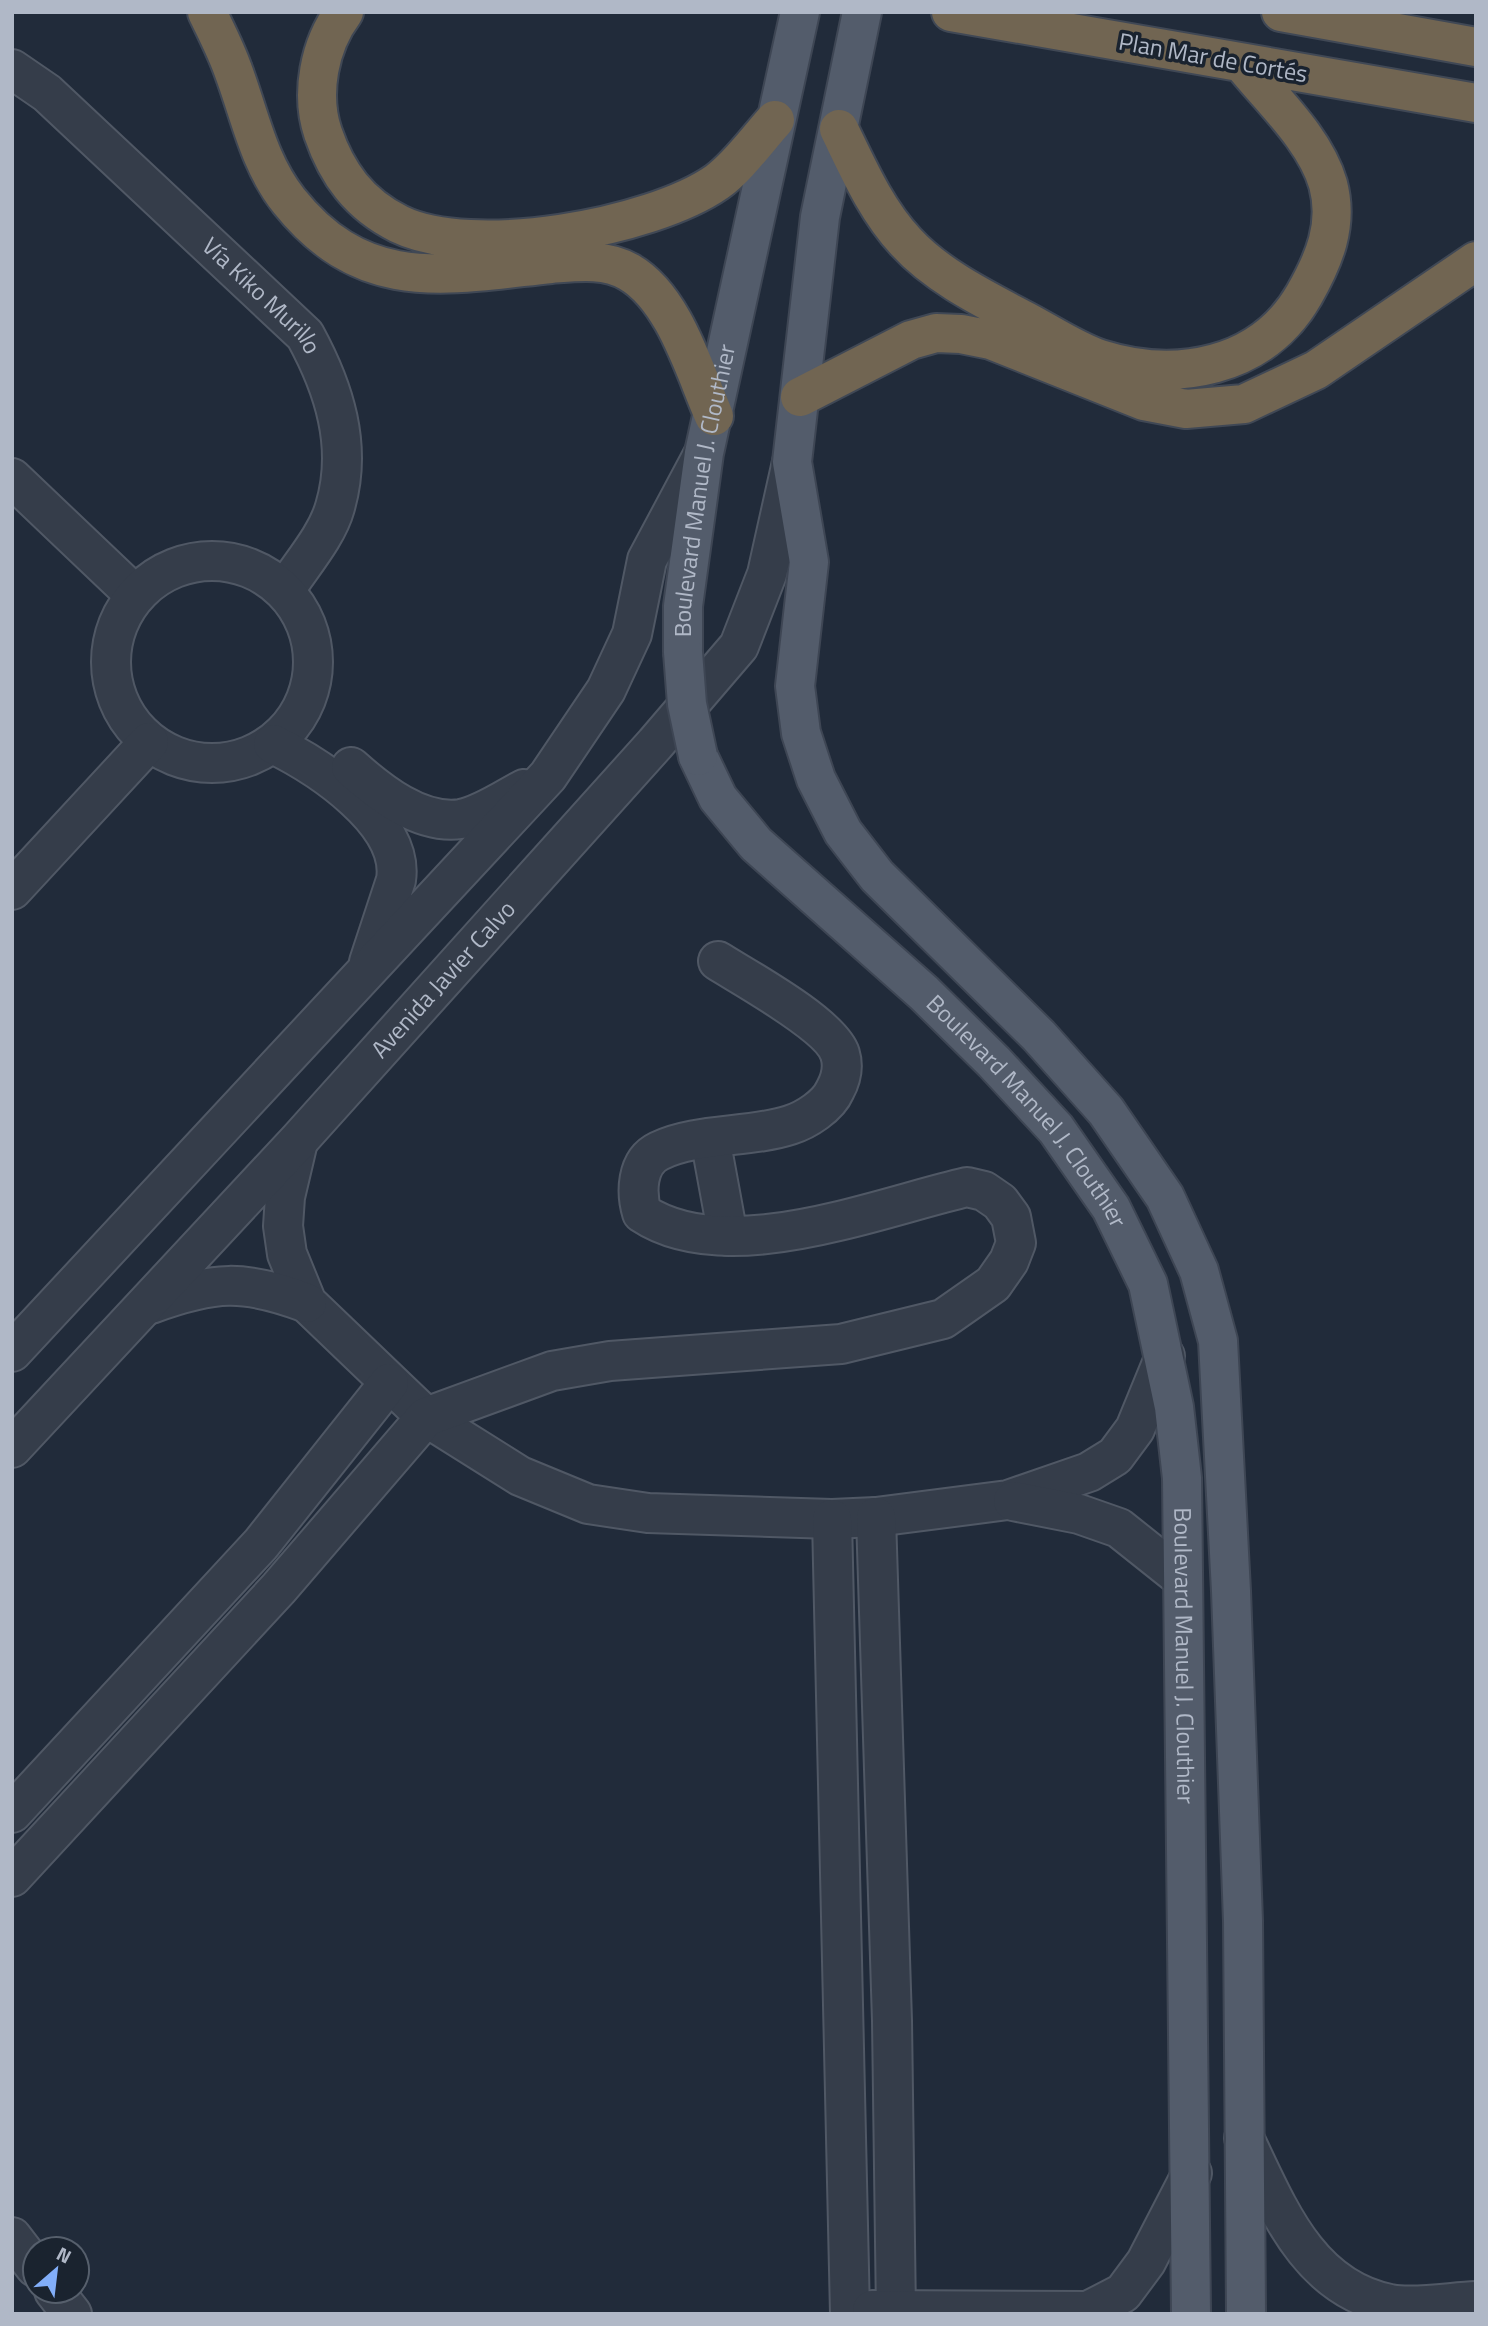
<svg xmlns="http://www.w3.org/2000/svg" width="1488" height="2326" viewBox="0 0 1488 2326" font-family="'Titillium Web',sans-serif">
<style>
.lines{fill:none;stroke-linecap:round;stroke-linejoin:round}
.minor-casing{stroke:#505865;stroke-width:42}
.major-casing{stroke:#3e4654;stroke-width:42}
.highway-casing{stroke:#404855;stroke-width:42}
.minor{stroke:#353d4a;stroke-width:38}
.major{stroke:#535c6b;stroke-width:38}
.highway{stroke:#716552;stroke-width:38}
.major-bridge-casing{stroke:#3e4654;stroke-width:42;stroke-linecap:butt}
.major-bridge{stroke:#535c6b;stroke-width:38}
.labels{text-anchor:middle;stroke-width:7;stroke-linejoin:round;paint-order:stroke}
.street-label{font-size:24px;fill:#b0b8c7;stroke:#1a232f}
</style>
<rect width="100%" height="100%" fill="#212b3a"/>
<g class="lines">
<g class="minor-casing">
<g id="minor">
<path id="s1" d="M 12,69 L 47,93 L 305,335 C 334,388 353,446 335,507 C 327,536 301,565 285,590"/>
<path d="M 12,478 L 135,595"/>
<circle cx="212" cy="662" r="101"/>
<path d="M 273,744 C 318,766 405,822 396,880 L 369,962"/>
<path d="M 351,767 C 379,792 420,825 461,819 C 482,815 505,799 524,789"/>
<path d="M 12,890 L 149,742"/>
<path d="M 710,1138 L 728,1236"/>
<path d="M 297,1146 L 285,1197 L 283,1226 L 287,1254 L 307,1303 L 426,1417 L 520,1476 L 588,1504 L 648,1513 L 832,1519 L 876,1517 L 1008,1500 L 1089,1472 L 1115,1456 L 1135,1429 L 1165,1356"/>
<path d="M 151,1304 C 214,1281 244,1279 307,1303"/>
<path d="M 12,1352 L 548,776 L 606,690 L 632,634 L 647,560 L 703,455"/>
<path id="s2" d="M 12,1448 L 299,1140 L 655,744 L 739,646 L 767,574 L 792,462"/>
<path d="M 1013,1501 L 1079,1514 L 1119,1528 L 1183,1579"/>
<path d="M 876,1517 L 892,2021 L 896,2314"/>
<path d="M 832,1519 L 850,2314"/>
<path d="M 12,1813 L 261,1544 L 389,1383"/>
<path d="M 12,1877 L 279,1588 L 426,1417 L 552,1371 L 610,1361 L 841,1344 L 943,1319 L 993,1284 L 1009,1261 L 1016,1243 L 1011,1217 L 1000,1202 L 984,1191 L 967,1187 C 876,1208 726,1269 642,1213 C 636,1193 636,1162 659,1151 C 695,1133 750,1138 790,1125 C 806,1120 828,1106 835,1090 C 841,1079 844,1067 840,1054 C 831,1025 745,978 718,961"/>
<path d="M 1244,2138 C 1277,2206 1307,2288 1390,2304 C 1413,2309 1451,2302 1476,2301"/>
<path d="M 12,2237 L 35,2267"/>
<path d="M 54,2291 L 72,2314"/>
<path d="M 872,2310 L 1088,2311 L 1123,2293 L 1146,2262 L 1192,2173"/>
</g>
</g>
<g class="major-casing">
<g id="major">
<path d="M 862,12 L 820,217 L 792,462 L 809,562 L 795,686 L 801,733 L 816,779 L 843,832 L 877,876 L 1039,1036 L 1106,1111 L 1165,1197 L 1199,1271 L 1218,1341 L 1231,1591 L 1243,1921 L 1246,2314"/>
<path id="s3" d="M 683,652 L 683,606 L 704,453 L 800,12"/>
<path id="s4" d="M 698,756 L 718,798 L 756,844 L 924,993 L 994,1062 L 1056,1129 L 1111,1208 L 1148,1284 L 1174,1407 L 1182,1478 L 1191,2314"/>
</g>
</g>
<g class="highway-casing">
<path id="highway" d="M 207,12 C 216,31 226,50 233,70 C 250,115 258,162 289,201 C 364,295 446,275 551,264 C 577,262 605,258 629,272 C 674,298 694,370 714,416
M 344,12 C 319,45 310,94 323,133 C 337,174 359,204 399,224 C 472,260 651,228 717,182 C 738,167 757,140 775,120
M 951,12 L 1476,103
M 1281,12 L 1476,47
M 839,129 C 858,168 876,210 906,242 C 936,275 982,298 1020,318 C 1046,331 1073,350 1100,359 C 1176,383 1262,368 1304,295 C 1324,260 1339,225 1328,184 C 1315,139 1272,100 1243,64
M 800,397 L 911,340 L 936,333 L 961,334 L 991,340 L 1144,401 L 1186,409 L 1244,404 L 1316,370 L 1476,261"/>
</g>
<use href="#minor" class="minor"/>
<use href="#major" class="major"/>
<use href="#highway" class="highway"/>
<g class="major-bridge-casing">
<path id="major-bridge" d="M 683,652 L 687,704 L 698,756"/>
</g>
<use href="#major-bridge" class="major-bridge"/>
</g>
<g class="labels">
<g class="street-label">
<text transform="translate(1213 58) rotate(10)" y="8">Plan Mar de Cortés</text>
<text dy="8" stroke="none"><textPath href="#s1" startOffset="338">Vía Kiko Murillo</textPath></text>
<text dy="8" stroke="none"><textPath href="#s3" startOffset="163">Boulevard Manuel J. Clouthier</textPath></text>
<text dy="8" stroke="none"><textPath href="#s2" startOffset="637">Avenida Javier Calvo</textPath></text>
<text dy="8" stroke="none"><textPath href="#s4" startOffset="488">Boulevard Manuel J. Clouthier</textPath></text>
<text dy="8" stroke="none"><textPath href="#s4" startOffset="1076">Boulevard Manuel J. Clouthier</textPath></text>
</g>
</g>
<rect width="1488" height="2326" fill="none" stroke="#b0b8c7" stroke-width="28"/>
<g transform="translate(56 2270) rotate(28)"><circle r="33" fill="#1a232f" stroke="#565f6c" stroke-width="2"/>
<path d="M0-5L12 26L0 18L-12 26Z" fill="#82aef9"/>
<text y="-10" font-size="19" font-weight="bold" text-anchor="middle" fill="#b0b8c7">N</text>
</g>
</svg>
